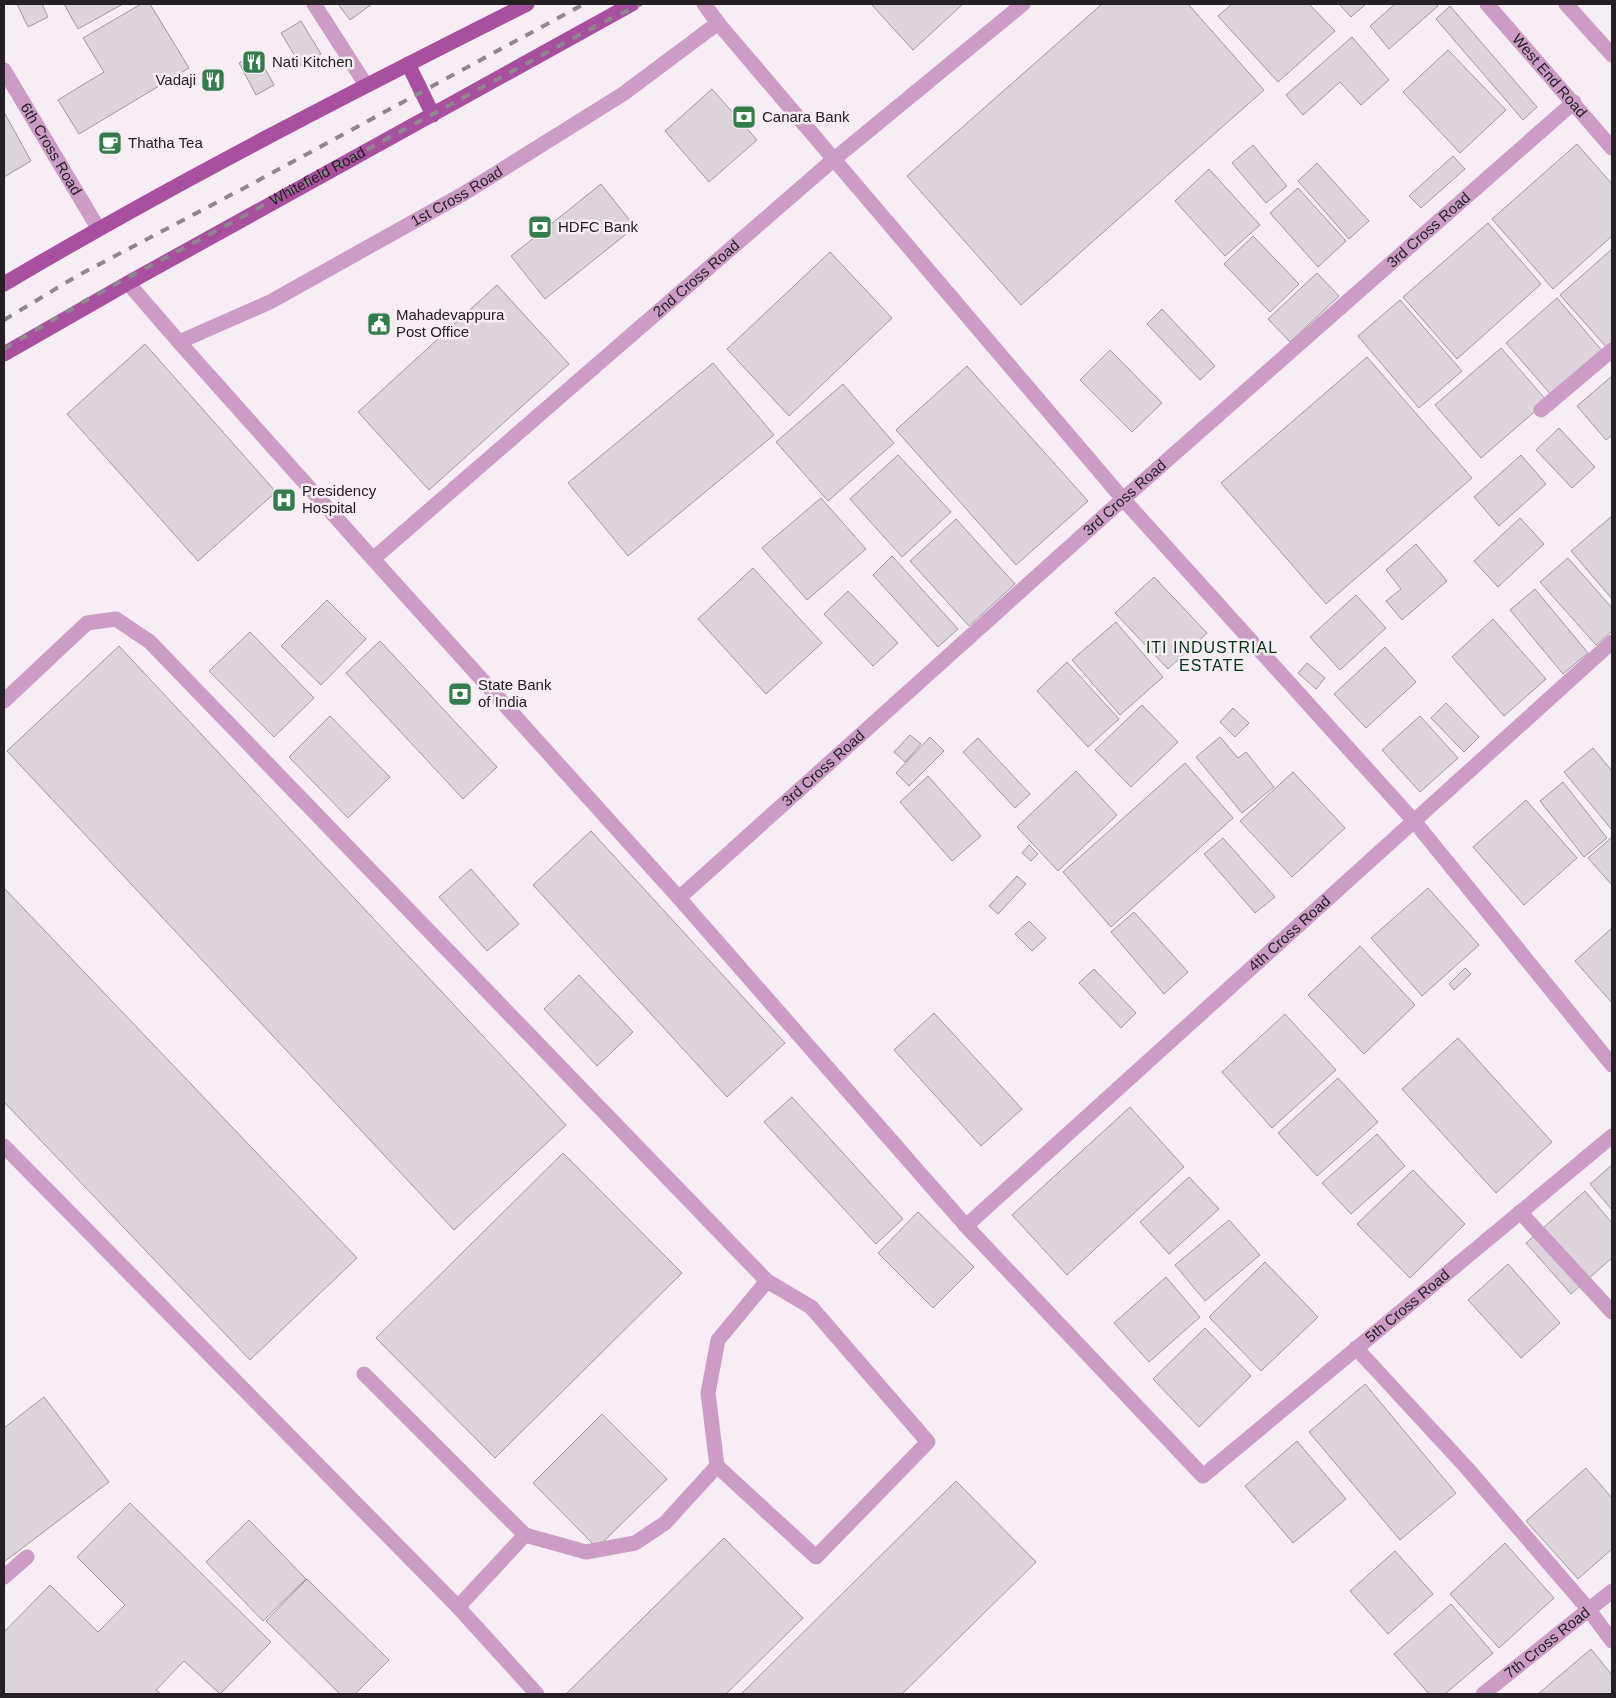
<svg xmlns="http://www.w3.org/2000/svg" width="1616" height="1698" viewBox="0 0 1616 1698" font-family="Helvetica,sans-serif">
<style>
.building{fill:#dcd3db;stroke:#a1989f}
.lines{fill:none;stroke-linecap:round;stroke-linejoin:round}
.service{stroke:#cc9cc6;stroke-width:15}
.minor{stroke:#cc9cc6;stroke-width:15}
.primary{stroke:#a84fa0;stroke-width:15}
.rail{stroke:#8e878c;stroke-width:4;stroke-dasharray:9 9;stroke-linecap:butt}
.labels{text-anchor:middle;stroke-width:5;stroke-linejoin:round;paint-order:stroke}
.poi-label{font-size:15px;fill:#242023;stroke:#f7edf5;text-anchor:start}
.street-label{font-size:15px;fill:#242023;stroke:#f7edf5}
.neighbourhood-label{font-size:16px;letter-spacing:1px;fill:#003412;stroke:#f7edf5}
</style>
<rect width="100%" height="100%" fill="#f7edf5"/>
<path class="building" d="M 17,4 L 42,4 L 48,17 L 28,27 Z
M 64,4 L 123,4 L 78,29 Z
M 141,4 L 150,4 L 189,68 L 79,134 L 58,100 L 104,72 L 83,38 Z
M 338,4 L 372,4 L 350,20 Z
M 871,4 L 963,4 L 913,50 Z
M 1102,4 L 1188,4 L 1264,90 L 1021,305 L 907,176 Z
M 1232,4 L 1309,4 L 1335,31 L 1278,82 L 1218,16 Z
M 1339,4 L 1366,4 L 1351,17 Z
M 1395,4 L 1436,4 L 1438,6 L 1389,49 L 1370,26 Z
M 1450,6 L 1537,107 L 1523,120 L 1436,19 Z
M 301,21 L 321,54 L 301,66 L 281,33 Z
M 1352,37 L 1389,80 L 1361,105 L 1340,82 L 1303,115 L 1286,95 Z
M 1448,50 L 1506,110 L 1460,153 L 1403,92 Z
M 257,54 L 274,85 L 256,95 L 239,63 Z
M 712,89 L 757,140 L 709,182 L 665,131 Z
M 4,112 L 31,161 L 4,177 Z
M 1577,144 L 1612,184 L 1612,236 L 1553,289 L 1492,219 Z
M 1253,145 L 1287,186 L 1266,203 L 1232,163 Z
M 1453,156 L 1465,169 L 1421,208 L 1409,196 Z
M 1317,163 L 1369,221 L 1349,239 L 1298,181 Z
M 1209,169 L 1260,225 L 1225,256 L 1175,201 Z
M 601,184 L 635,227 L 545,299 L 511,256 Z
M 1298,188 L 1346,241 L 1318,267 L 1270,213 Z
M 1488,223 L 1541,284 L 1457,359 L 1403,297 Z
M 1253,236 L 1299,284 L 1270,312 L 1224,264 Z
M 1612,249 L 1612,346 L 1608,349 L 1560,295 Z
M 830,252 L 892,318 L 789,416 L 727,349 Z
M 1317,273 L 1339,296 L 1290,342 L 1268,319 Z
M 497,285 L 569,364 L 429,490 L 358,412 Z
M 1557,298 L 1604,353 L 1553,397 L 1506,343 Z
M 1400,300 L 1462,371 L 1419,408 L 1358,336 Z
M 1162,309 L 1215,366 L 1200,380 L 1147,324 Z
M 145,344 L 276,492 L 198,561 L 67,414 Z
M 1501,348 L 1547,401 L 1481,458 L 1435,405 Z
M 1110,350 L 1162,403 L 1132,432 L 1080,380 Z
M 1367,357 L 1472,478 L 1326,604 L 1221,483 Z
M 713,363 L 774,435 L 628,556 L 568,483 Z
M 967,366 L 1088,501 L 1016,565 L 896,430 Z
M 1612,376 L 1612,435 L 1606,440 L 1577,406 Z
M 843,384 L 894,443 L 828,501 L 776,442 Z
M 1559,428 L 1595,467 L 1572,488 L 1536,450 Z
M 898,455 L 951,512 L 902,557 L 850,499 Z
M 1521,455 L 1546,484 L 1499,526 L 1474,497 Z
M 821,498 L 866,549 L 807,600 L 762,548 Z
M 1612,516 L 1612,599 L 1571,551 Z
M 1520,518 L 1544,544 L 1498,587 L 1474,561 Z
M 956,519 L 1015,584 L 969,626 L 910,561 Z
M 1416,544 L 1447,581 L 1402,620 L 1386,601 L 1401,589 L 1386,570 Z
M 892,556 L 958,629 L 938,647 L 873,575 Z
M 1568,558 L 1612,608 L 1612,631 L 1596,645 L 1540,582 Z
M 753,568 L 822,643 L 766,694 L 698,619 Z
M 1154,577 L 1207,633 L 1168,669 L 1115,613 Z
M 1535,589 L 1588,653 L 1563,674 L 1510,610 Z
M 848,591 L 898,643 L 873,666 L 824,614 Z
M 1356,595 L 1386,628 L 1340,670 L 1310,637 Z
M 327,600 L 366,639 L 321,685 L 281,646 Z
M 1493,619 L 1546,679 L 1504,716 L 1452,657 Z
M 1116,622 L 1163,677 L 1120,715 L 1072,660 Z
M 250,632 L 314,698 L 274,737 L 209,671 Z
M 380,641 L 497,767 L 463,799 L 346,673 Z
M 119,646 L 566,1125 L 454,1230 L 7,751 Z
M 1385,647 L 1416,682 L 1366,728 L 1334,694 Z
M 1067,662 L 1119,719 L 1088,747 L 1037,691 Z
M 1307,663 L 1325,678 L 1316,689 L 1298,673 Z
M 1446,703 L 1479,737 L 1464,752 L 1431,718 Z
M 1142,705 L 1178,742 L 1131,787 L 1095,750 Z
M 1233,708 L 1249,723 L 1235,737 L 1220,722 Z
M 330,716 L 390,777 L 348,818 L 289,757 Z
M 1420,716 L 1458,758 L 1420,792 L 1382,750 Z
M 910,735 L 921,744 L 905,762 L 894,752 Z
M 930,737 L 944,751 L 909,786 L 896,773 Z
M 1220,737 L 1238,758 L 1246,752 L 1274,787 L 1242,813 L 1196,757 Z
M 978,738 L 1030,794 L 1015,808 L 963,752 Z
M 1593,748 L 1612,771 L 1612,830 L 1564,772 Z
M 1185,763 L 1233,818 L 1111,927 L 1063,872 Z
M 1076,771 L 1117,815 L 1058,871 L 1017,827 Z
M 1293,772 L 1345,828 L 1292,877 L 1240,821 Z
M 928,776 L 981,836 L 952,861 L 900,802 Z
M 1563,782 L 1607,838 L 1584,857 L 1540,801 Z
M 1526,800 L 1577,858 L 1524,905 L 1473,847 Z
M 591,831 L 785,1043 L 727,1097 L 533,885 Z
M 1612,837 L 1612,885 L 1588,858 Z
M 1223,838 L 1275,897 L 1255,913 L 1204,854 Z
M 1029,845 L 1038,854 L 1031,861 L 1022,853 Z
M 471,869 L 519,924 L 487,951 L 439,897 Z
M 1017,876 L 1026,884 L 998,914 L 989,906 Z
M 4,888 L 357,1258 L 250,1360 L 4,1102 Z
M 1428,888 L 1479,945 L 1422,996 L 1371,938 Z
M 1134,912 L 1188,972 L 1164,994 L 1111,932 Z
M 1029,921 L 1046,938 L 1032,951 L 1015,934 Z
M 1612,928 L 1612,1003 L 1575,961 Z
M 1360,946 L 1415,1005 L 1364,1054 L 1308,995 Z
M 1465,968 L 1471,974 L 1454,990 L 1449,984 Z
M 1094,969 L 1136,1013 L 1121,1028 L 1079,983 Z
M 579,975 L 633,1032 L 597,1066 L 544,1009 Z
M 934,1013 L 1022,1109 L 981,1146 L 894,1050 Z
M 1285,1014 L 1336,1070 L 1272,1128 L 1222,1072 Z
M 1458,1038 L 1552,1142 L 1496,1193 L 1402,1089 Z
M 1338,1078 L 1378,1122 L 1317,1176 L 1278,1133 Z
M 792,1097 L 903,1219 L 876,1244 L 764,1122 Z
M 1130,1107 L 1184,1167 L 1067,1275 L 1012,1215 Z
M 1377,1134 L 1405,1166 L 1351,1214 L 1322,1183 Z
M 563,1153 L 682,1273 L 495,1458 L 376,1338 Z
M 1612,1165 L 1612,1210 L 1590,1184 Z
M 1413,1170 L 1465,1224 L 1410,1278 L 1357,1224 Z
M 1189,1177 L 1219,1209 L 1169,1254 L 1140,1222 Z
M 1585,1191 L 1612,1223 L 1612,1258 L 1571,1294 L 1526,1243 Z
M 918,1212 L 974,1267 L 933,1308 L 878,1253 Z
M 1229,1220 L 1260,1255 L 1205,1301 L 1175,1265 Z
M 1265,1262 L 1318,1317 L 1261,1371 L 1209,1317 Z
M 1508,1264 L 1560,1323 L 1521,1358 L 1468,1300 Z
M 1166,1277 L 1200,1317 L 1149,1362 L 1114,1323 Z
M 1205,1328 L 1251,1376 L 1199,1427 L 1153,1379 Z
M 1365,1384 L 1456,1493 L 1400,1540 L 1309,1432 Z
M 44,1397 L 109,1482 L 4,1562 L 4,1428 Z
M 602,1414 L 667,1479 L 597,1548 L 533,1483 Z
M 1297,1441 L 1346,1499 L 1293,1543 L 1245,1486 Z
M 1586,1468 L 1612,1498 L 1612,1549 L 1578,1579 L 1526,1521 Z
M 956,1481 L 1036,1562 L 902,1694 L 741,1694 Z
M 130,1503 L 271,1642 L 220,1694 L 184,1661 L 156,1690 L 161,1694 L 4,1694 L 4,1632 L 50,1585 L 98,1632 L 125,1605 L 77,1557 Z
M 249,1520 L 306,1579 L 263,1621 L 206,1562 Z
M 724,1538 L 803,1618 L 726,1694 L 566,1694 Z
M 1505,1543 L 1554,1598 L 1499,1648 L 1450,1594 Z
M 1395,1551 L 1433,1594 L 1388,1634 L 1350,1591 Z
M 307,1579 L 389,1660 L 355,1694 L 340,1694 L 266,1621 Z
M 1451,1604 L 1493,1653 L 1445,1694 L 1429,1694 L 1394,1654 Z
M 1591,1649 L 1612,1675 L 1612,1694 L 1538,1694 Z"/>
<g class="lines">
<g class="service">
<path d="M 704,4 L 718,23 L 1123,499 L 1414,821 L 1612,1065"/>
<path id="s1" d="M 1487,4 L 1612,148"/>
<path d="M 1566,4 L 1612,55"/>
<path id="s2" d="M 128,283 L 179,342 L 373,559 L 679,898 L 966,1226 L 1203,1476 L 1612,1136"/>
<path id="s3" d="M 179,342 L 270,302 L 463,194 L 623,94 L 718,23"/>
<path d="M 1541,410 L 1612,350"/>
<path id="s4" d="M 373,559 L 833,160 L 1023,4"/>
<path d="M 4,701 L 87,623 L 116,619 L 150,642 L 767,1281 L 811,1307 L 928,1442 L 816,1557 L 717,1466 L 708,1393 L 718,1340 L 767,1281"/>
<path id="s5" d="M 679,898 L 1123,499 L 1574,102"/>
<path d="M 4,1146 L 458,1607 L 537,1694"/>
<path d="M 1520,1212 L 1612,1312"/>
<path id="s6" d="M 966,1226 L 1612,642"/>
<path d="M 1356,1348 L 1466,1467 L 1589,1610 L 1612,1641"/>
<path d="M 364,1374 L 525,1535 L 586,1552 L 635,1543 L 665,1523 L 717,1466"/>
<path d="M 4,1577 L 27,1557"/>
<path d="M 458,1607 L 525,1535"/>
<path id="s7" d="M 1483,1694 L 1612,1591"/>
</g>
<g class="minor">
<path d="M 314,4 L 366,85"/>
<path id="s8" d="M 4,70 L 98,228"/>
</g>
<path class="primary" d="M 408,64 L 433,115
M 4,284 C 174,183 350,93 527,4
M 4,354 L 128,283 L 632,4"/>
<g class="rail">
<path d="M 4,320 L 77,276 L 246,187 L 584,4"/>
<path id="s9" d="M 4,349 L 90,298 L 257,209 L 594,27 L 641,4"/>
</g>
</g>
<defs>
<g id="restaurant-square" transform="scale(1.25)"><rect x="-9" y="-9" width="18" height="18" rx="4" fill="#347c49" stroke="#f7edf5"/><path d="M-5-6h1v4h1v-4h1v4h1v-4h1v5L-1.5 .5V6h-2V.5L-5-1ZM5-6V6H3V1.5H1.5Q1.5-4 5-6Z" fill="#fff"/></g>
<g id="bank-square" transform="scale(1.25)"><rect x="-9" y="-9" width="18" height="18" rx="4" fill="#347c49" stroke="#f7edf5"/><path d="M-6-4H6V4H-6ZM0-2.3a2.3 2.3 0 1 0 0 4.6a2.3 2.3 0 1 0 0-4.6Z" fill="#fff"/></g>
<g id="cafe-square" transform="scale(1.25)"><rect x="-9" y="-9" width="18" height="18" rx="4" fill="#347c49" stroke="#f7edf5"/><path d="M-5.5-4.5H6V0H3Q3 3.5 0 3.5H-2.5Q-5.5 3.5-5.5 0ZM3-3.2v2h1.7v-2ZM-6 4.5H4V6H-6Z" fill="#fff"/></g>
<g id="civic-square" transform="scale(1.25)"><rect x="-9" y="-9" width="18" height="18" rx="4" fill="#347c49" stroke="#f7edf5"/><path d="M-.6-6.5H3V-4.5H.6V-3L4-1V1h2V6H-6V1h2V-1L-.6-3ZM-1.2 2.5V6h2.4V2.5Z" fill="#fff"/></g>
<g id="hospital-square" transform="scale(1.25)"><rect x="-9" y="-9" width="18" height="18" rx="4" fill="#347c49" stroke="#f7edf5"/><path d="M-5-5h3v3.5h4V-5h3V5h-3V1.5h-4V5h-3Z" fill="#fff"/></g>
</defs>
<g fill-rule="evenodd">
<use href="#restaurant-square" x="254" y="62"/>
<use href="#restaurant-square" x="213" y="80"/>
<use href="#bank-square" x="744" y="117"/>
<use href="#cafe-square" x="110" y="143"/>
<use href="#bank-square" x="540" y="227"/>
<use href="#civic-square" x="379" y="324"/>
<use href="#hospital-square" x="284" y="500"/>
<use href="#bank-square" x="460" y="694"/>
</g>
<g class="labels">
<g class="poi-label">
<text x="272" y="67">Nati Kitchen</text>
<text x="196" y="85" text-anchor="end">Vadaji</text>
<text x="762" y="122">Canara Bank</text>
<text x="128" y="148">Thatha Tea</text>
<text x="558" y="232">HDFC Bank</text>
<text x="396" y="320">Mahadevappura<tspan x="396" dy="17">Post Office</tspan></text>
<text x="302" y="496">Presidency<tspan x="302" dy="17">Hospital</tspan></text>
<text x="478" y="690">State Bank<tspan x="478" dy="17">of India</tspan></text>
</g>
<g class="street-label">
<text dy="5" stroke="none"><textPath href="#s1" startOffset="95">West End Road</textPath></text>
<text dy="5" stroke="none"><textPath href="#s8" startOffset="92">6th Cross Road</textPath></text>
<text dy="5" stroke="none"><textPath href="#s9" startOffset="358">Whitefield Road</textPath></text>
<text dy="5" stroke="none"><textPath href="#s3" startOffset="314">1st Cross Road</textPath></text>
<text dy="5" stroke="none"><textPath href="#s5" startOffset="1004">3rd Cross Road</textPath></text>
<text dy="5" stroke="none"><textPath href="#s4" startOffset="428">2nd Cross Road</textPath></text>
<text dy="5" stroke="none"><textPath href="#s5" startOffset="599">3rd Cross Road</textPath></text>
<text dy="5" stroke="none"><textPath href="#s5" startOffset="194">3rd Cross Road</textPath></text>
<text dy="5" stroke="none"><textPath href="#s6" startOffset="436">4th Cross Road</textPath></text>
<text dy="5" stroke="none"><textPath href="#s2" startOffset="1872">5th Cross Road</textPath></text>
<text dy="5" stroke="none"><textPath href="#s7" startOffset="82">7th Cross Road</textPath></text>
</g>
<g class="neighbourhood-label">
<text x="1212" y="653">ITI INDUSTRIAL<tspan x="1212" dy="18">ESTATE</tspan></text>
</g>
</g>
<rect width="1616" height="1698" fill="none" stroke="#242023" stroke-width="10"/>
</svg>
